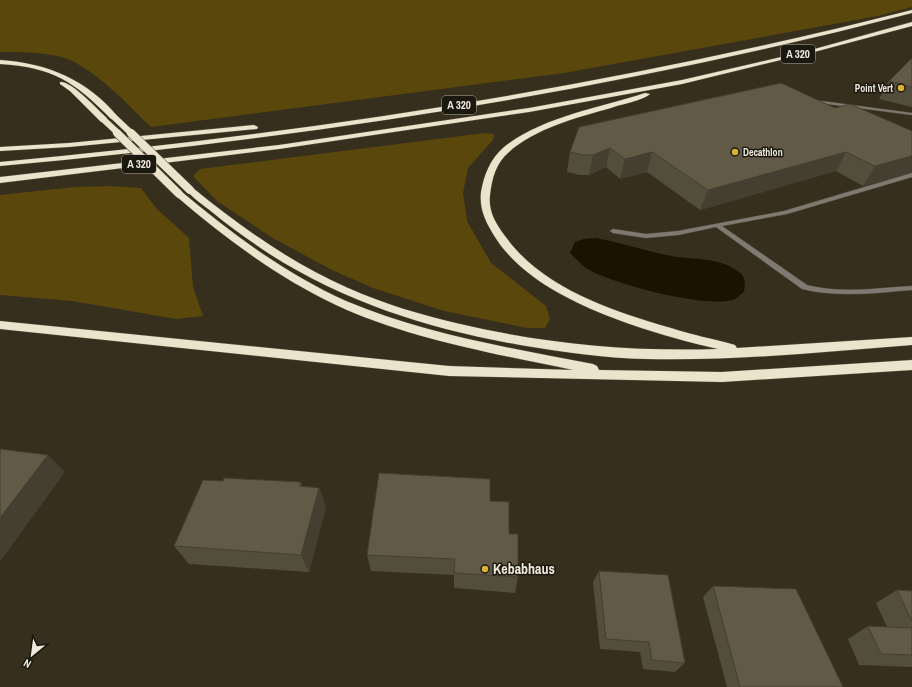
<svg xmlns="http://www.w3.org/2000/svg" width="912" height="687" viewBox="0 0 912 687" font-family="'Archivo Narrow',sans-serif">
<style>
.green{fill:#5a470c}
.water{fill:#1b1200}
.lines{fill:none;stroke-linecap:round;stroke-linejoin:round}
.service-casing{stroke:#534d3c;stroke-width:1}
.motorway-casing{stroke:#534d3c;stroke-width:1}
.service{fill:#7e7a71;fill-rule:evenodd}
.motorway{fill:#ece3cc;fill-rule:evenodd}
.motorway-bridge-far1-casing{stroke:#534d3c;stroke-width:7;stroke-linecap:butt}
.motorway-bridge-casing{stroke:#534d3c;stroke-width:9;stroke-linecap:butt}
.motorway-bridge-far1{stroke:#ece3cc;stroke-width:6}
.motorway-bridge{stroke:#ece3cc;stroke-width:8}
.wall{fill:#534d3c}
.shaded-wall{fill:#443f31}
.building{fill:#615a46;stroke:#443f31}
.poi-dot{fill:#dcb233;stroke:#1b180f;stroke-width:1.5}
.labels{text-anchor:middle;stroke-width:3;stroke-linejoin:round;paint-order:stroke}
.far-poi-label{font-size:10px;font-weight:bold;fill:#eeeade;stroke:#1b180f;text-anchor:end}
.shield{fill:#1b180f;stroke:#afaba0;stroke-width:1}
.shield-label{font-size:11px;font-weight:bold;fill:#eeeade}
.near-poi-label{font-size:14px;font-weight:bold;fill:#eeeade;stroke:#1b180f;text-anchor:start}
</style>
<rect width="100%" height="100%" fill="#362f1d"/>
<path class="green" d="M 0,0 L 912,0 L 912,7 L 878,16 L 564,73 L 151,127 C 128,105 100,74 70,60 C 51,52 21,52 0,52 Z
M 485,133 L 494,134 L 493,140 L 468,168 L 463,193 L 467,221 L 491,263 L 546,306 L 550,319 L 545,328 L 527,328 L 444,311 L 373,288 L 332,270 L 271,237 L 217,201 L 193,176 L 200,169 Z
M 111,186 L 141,188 L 156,208 L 189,238 L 193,287 L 203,316 L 176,319 L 72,301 L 0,295 L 0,195 L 75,187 Z"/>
<path class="water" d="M 596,238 C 622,243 646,251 671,256 C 694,260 720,257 739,272 C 746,277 745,284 744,292 C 741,294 738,297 735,299 C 710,310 609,283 586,268 C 581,264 575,258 570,253 L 575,242 L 584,239 Z"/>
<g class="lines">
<g class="service-casing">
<path id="service" d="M 814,100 L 912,113 L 912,115 L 812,102 L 812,101 Z
M 912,173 L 912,177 L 787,214 L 722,226 L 807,285 C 842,294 877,288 912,286 L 912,290 C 875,293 839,298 802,289 L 716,227 L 678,235 L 646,238 L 613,233 L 610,231 L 613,229 L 646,234 L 678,231 L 784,211 Z"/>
</g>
<g class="motorway-casing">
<path id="motorway" d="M 912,10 L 912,13 C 614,91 307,138 0,166 L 0,162 C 307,134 613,86 912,10 Z
M 912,22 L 912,26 L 814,52 L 682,84 L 529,112 L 279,149 L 0,183 L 0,177 L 279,145 L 529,108 L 682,80 L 811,50 Z
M 0,60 C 47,63 88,80 118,117 L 117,119 L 111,119 C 75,82 53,67 0,64 Z
M 60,82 C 71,80 98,110 107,118 L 107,122 L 101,122 L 70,91 L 60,84 Z
M 645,93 L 650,94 C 642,101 621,104 611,108 C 578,117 534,129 509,152 C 496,163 492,178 490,195 C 488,211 496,224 505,236 C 542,288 612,311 671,328 C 692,335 714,339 735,345 L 737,348 L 912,337 L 912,345 C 824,352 735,361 646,359 C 604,358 562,352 520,345 C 430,329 346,303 268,253 C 249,240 230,227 212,212 C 203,205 193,198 186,190 L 187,188 L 193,188 C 241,227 291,263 348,288 C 384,304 421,315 460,324 C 545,344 631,352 718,349 C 653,334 553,305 508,254 C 503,249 499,243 495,237 C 486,223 479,209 481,192 C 484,175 490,159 504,147 C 542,117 599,108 645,93 Z
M 254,125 L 258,127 L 257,129 L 69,147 L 0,151 L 0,147 L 69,143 Z
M 179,191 L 182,192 C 232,234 286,274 346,301 C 424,334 511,348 593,364 L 597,366 L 599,370 L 722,372 L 912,360 L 912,370 L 722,382 L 449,376 L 0,329 L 0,321 L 449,366 L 573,370 C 496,354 406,338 336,305 C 277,277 225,238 176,196 L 175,194 L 176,192 Z"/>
</g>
<use href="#service" class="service"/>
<use href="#motorway" class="motorway"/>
<g class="motorway-bridge-far1-casing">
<path id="motorway-bridge-far1" d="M 114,117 L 132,134
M 104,120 L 119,134"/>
</g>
<g class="motorway-bridge-casing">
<path id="motorway-bridge" d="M 117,133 L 179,194
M 131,133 L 190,190"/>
</g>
<use href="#motorway-bridge-far1" class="motorway-bridge-far1"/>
<use href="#motorway-bridge" class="motorway-bridge"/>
</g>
<path class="wall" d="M 912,59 L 912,107 L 879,99 L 889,81 Z
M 835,108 L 912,131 L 912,172 L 863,186 L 836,171 L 700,210 L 647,172 L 620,179 L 606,167 L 589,175 L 580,175 L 567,172 L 570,152 Z
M 223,481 L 301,482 L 302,486 L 319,488 L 326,507 L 309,572 L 189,564 L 174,546 Z
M 490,501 L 509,534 L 518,577 L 515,593 L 454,588 L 454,575 L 371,571 L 367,555 Z
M 599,571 L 685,663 L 675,672 L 643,669 L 640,652 L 600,649 L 593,582 Z
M 713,586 L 843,687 L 727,687 L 703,597 Z
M 897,590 L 912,591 L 912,667 L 859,665 L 848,639 L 868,626 L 887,627 L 876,603 Z"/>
<path class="shaded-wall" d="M 610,148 L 606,167 L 589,175 L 593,155 Z
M 652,152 L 647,172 L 620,179 L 625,159 Z
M 846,152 L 836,171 L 700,210 L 708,190 Z
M 912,152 L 912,172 L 863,186 L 875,166 Z
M 48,455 L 65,472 L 0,562 L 0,518 Z
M 319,488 L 326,507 L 309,572 L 301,555 Z"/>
<path class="building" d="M 911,59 L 912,59 L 912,87 L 889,81 Z
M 781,83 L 835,108 L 850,104 L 912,131 L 912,156 L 875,166 L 846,152 L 708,190 L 652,152 L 625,159 L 610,148 L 593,155 L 583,155 L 570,152 L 579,127 Z
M 0,449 L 48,455 L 0,518 Z
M 379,473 L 490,479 L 490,501 L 509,502 L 509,534 L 518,534 L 518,577 L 454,573 L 455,559 L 367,555 Z
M 224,478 L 301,482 L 299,486 L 319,488 L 301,555 L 174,546 L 203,480 L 223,481 Z
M 599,571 L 668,575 L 685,663 L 652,660 L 649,642 L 606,639 Z
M 713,586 L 796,589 L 843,687 L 740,687 Z
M 897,590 L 912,591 L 912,621 Z
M 868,626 L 912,628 L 912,655 L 881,654 Z"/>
<g class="poi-dot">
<circle cx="901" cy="88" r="4"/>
<circle cx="735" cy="152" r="4"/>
<circle cx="485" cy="569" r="4"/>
</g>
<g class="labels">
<g class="far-poi-label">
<text x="893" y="92">Point Vert</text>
<text x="743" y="156" text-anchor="start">Decathlon</text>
</g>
<g class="shield">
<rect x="781" y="45" width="34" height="18" rx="3"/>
<rect x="442" y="96" width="34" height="18" rx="3"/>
<rect x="122" y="155" width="34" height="18" rx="3"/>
</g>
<g class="shield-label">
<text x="798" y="58">A 320</text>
<text x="459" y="109">A 320</text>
<text x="139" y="168">A 320</text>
</g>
<g class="near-poi-label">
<text x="493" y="574">Kebabhaus</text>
</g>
</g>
<g transform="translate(32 655) rotate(209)" stroke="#1b180f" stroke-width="3" paint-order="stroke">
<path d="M0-3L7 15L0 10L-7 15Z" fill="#eeeade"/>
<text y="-6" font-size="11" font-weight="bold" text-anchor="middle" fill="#eeeade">N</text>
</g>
</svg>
